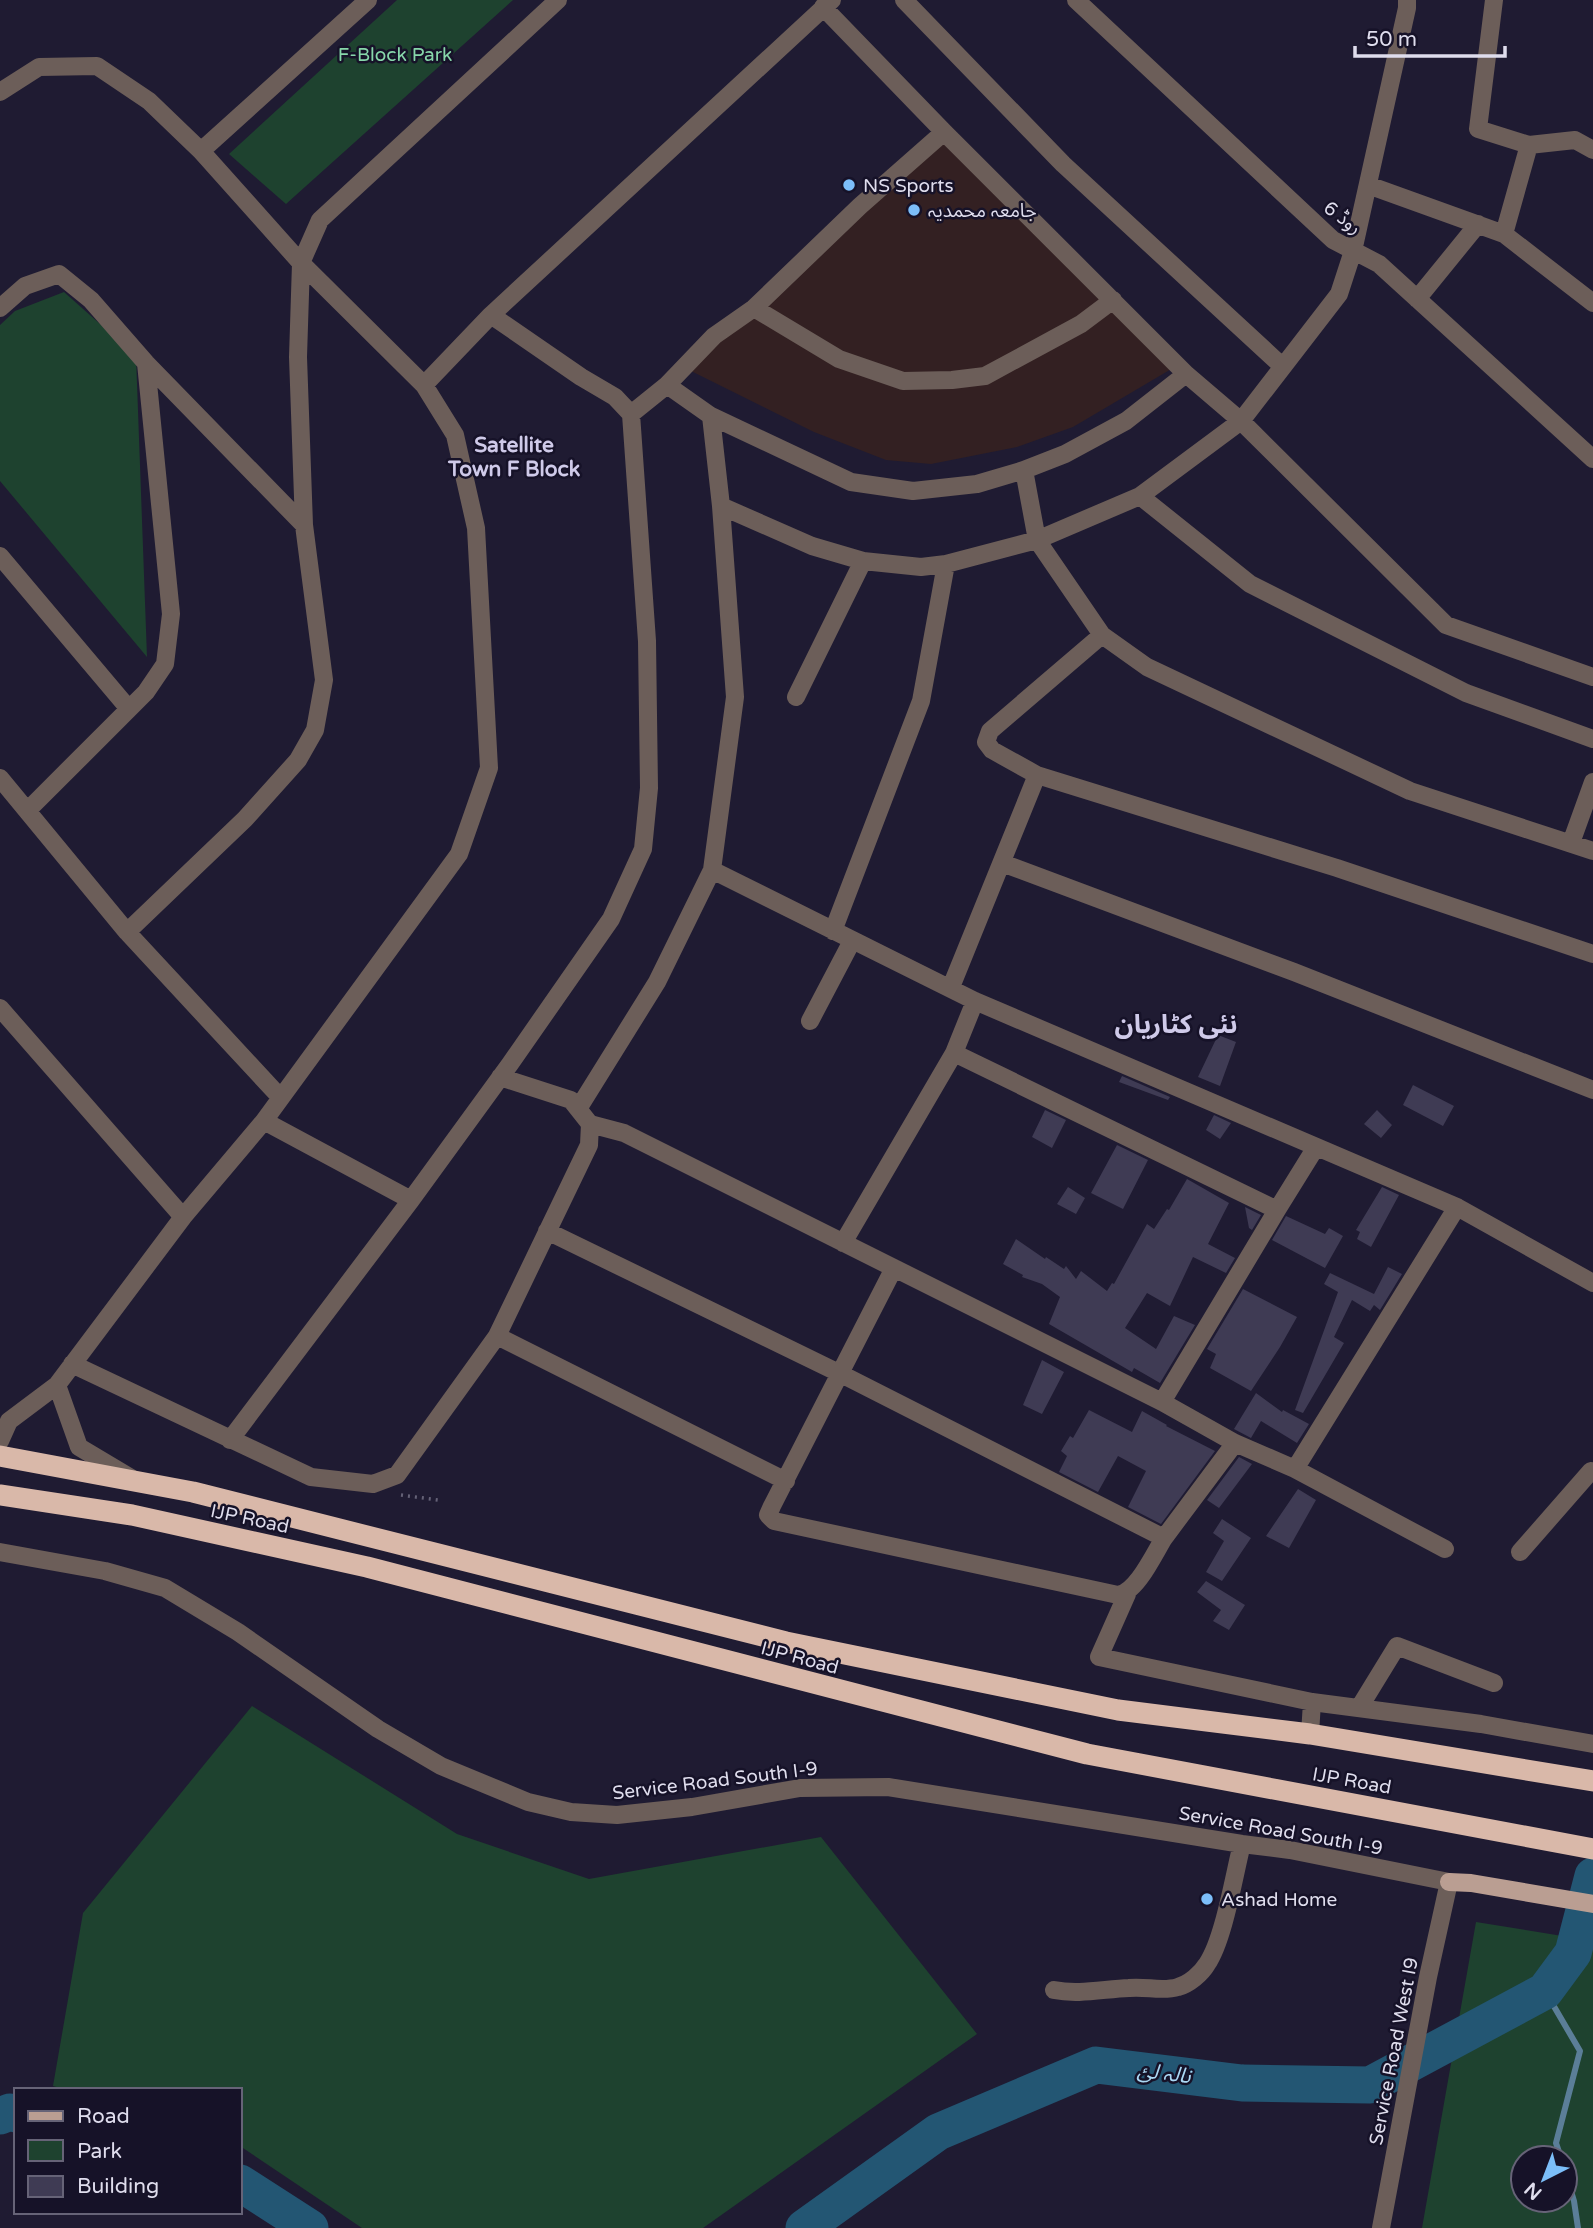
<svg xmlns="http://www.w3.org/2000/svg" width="1593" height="2228" viewBox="0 0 1593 2228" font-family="'Varela Round','Noto Sans Arabic',sans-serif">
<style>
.commercial{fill:#332022}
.green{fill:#1e422f;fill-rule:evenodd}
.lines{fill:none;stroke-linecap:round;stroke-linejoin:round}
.stream{stroke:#5b7e98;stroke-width:6}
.river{stroke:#235673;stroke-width:37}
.building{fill:#3f3b54}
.path{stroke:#656277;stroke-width:3.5;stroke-dasharray:2 5;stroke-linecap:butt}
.minor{stroke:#6c5e59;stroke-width:18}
.major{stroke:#ba9e92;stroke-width:18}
.highway{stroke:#d9b8a9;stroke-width:21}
.poi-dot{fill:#7cbef9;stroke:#161228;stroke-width:2.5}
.labels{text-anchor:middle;stroke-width:5;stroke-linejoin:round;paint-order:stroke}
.park-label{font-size:19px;fill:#87d7aa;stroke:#161228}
.poi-label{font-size:19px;fill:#dfdded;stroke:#161228;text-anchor:start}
.street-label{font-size:19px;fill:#dfdded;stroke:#161228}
.neighbourhood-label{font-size:21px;font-weight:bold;fill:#cfcae9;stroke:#161228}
.water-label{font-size:21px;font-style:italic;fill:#abd8f4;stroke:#161228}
.district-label{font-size:26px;font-weight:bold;fill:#cfcae9;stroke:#161228}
</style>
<rect width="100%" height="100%" fill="#1f1b32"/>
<path class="commercial" d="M 943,139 L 1173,368 L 1073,427 L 1017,447 L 931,464 L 886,460 L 814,432 L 685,368 Z"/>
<path class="green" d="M 397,0 L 513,0 L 286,204 L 229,154 Z
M 64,292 L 136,356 L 147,657 L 0,481 L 0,325 L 15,311 Z
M 252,1706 L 457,1834 L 589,1879 L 821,1837 L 977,2034 L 703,2228 L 362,2228 L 240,2146 L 240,2090 L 67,2090 L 53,2086 L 83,1913 Z
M 1476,1922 L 1593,1941 L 1593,2228 L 1422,2228 ZM 1565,2158 L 1565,2200 L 1523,2200 L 1523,2158 Z"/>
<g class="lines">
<path class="stream" d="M 1545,1991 L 1580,2051 L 1556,2143 L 1561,2158
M 1565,2171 L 1574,2201 L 1578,2228"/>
<path class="river" d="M 0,2116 L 10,2112 L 16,2114
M 240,2183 L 310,2228
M 804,2228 L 938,2132 L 1096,2065 L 1242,2083 L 1370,2085 L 1545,1991 L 1573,1953 L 1593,1876"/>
</g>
<path class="building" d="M 1218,1035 L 1236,1042 L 1220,1086 L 1198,1077 Z
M 1122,1076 L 1170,1097 L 1168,1100 L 1119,1082 Z
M 1413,1085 L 1454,1106 L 1443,1126 L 1403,1105 Z
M 1045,1110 L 1066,1120 L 1052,1148 L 1032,1137 Z
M 1377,1110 L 1392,1125 L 1381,1138 L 1364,1124 Z
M 1214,1115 L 1231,1123 L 1220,1139 L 1206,1130 Z
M 1117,1145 L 1148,1160 L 1123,1209 L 1091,1193 Z
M 1187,1179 L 1229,1203 L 1208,1244 L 1235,1258 L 1226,1273 L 1193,1257 L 1170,1306 L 1147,1293 L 1125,1328 L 1156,1349 L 1174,1316 L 1195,1325 L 1160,1383 L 1134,1368 L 1132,1372 L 1049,1324 L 1060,1297 L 1042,1284 L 1022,1277 L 1023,1275 L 1003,1264 L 1016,1239 L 1045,1259 L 1046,1257 L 1064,1269 L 1066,1266 L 1076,1279 L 1081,1271 L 1107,1291 L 1112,1283 L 1114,1284 L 1147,1224 L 1154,1229 L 1167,1209 L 1169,1210 Z
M 1068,1187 L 1085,1198 L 1076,1214 L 1057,1204 Z
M 1382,1187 L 1399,1195 L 1371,1247 L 1357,1239 L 1360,1232 L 1356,1230 Z
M 1245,1207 L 1261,1215 L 1252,1230 L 1249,1228 Z
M 1286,1216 L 1325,1234 L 1329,1228 L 1343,1236 L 1325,1268 L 1272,1240 Z
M 1388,1267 L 1402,1274 L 1380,1310 L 1374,1305 L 1370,1311 L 1352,1300 L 1334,1337 L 1344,1343 L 1303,1413 L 1295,1410 L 1338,1292 L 1324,1284 L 1330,1273 L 1374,1294 Z
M 1243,1289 L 1297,1317 L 1280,1347 L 1251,1391 L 1210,1368 L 1216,1354 L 1207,1349 Z
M 1042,1360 L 1064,1372 L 1042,1414 L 1023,1405 Z
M 1256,1393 L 1282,1412 L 1283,1410 L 1309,1424 L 1297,1443 L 1261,1421 L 1251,1438 L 1234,1429 Z
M 1089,1410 L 1132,1432 L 1142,1411 L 1167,1425 L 1166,1426 L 1215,1451 L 1161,1524 L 1128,1507 L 1146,1471 L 1118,1456 L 1098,1492 L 1059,1472 L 1067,1456 L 1061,1451 L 1070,1436 L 1073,1438 Z
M 1239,1457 L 1252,1464 L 1219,1508 L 1207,1500 Z
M 1298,1489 L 1316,1500 L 1289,1548 L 1266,1536 Z
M 1222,1519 L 1251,1538 L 1222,1581 L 1206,1572 L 1224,1541 L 1213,1533 Z
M 1206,1581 L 1245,1605 L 1229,1630 L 1213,1621 L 1221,1610 L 1197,1592 Z"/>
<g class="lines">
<path class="path" d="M 401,1495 L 438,1500"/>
<path class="minor" d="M 904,0 L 1063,164 L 1283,367
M 1076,0 L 1333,240 L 1379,264 L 1593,459
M 1494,0 L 1478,129 L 1529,145 L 1575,140 L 1593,150
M 823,7 L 944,132 L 1186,374 L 1241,421 L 1446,625 L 1593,677
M 0,92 L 39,67 L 97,66 L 149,101 L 201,151 L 301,263 L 424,385 L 455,435 L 476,528 L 489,768 L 459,854 L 264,1121 L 183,1217 L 57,1385 L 9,1421 L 0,1441
M 201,151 L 368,0
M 1368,185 L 1504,234 L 1593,303
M 1504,234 L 1529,145
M 1417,299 L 1478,224
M 0,308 L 25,286 L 59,274 L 91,300 L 146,363 L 304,525
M 754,308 L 839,359 L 903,381 L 952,380 L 985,376 L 1081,324 L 1113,300
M 424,385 L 491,315 L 832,0
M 667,385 L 711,416 L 851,482 L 913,491 L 977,484 L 1024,470 L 1065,454 L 1126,421 L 1186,374
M 631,414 L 667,385 L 714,336 L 754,308 L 860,206 L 944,132
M 711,416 L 721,506 L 735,697 L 712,870 L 975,1001 L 1457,1207 L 1593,1283
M 1024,470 L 1037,540 L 1102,635 L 1147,667 L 1410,791 L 1593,851
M 1140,496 L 1250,584 L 1466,693 L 1593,739
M 721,506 L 812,546 L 863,561 L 921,567 L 946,564 L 1037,540 L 1140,496 L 1241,421 L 1339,294 L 1353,251 L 1407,8 L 1407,0
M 0,556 L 129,709
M 1102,635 L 990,731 L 986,742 L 992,750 L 1037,775 L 1337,868 L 1593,954
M 796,697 L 863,561
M 0,778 L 127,932 L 280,1097
M 27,811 L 146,692 L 165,664 L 171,614 L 146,363
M 1571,843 L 1593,782
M 1002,863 L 1294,972 L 1593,1090
M 833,931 L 921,701 L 946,564
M 127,932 L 245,819 L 298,760 L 315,730 L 324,680 L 304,525 L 298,357 L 301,263 L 320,220 L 558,0
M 951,987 L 1037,775
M 0,1008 L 183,1217
M 810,1021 L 852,941
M 954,1053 L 1277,1210
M 578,1109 L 657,982 L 712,870
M 264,1121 L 411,1200
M 590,1124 L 624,1133 L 1162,1402 L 1235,1443 L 1295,1469 L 1445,1549
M 547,1231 L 841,1374 L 1164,1538 C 1154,1554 1137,1592 1118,1595 L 774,1521 L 768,1515 L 772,1506 L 894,1268
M 843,1243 L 954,1053 L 975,1001
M 497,1336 L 786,1481
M 72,1364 L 311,1477 L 373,1484 L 397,1475 L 497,1336 L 589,1145 L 590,1124 L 571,1100 L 500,1077
M 57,1385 L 79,1447 L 131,1478
M 1162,1402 L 1277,1210 L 1316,1147
M 230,1440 L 411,1200 L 510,1064 L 611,919 L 643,849 L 649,788 L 647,641 L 631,414 L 615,397 L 581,377 L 491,315
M 1295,1469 L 1457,1207
M 1164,1538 L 1235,1443
M 0,1552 L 105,1571 L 165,1588 L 238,1632 L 378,1729 L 441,1766 L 528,1802 L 571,1812 L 617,1815 L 692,1807 L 800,1788 L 888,1787 L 1242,1844 L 1290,1850 L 1449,1882 L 1428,1977 L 1381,2228
M 1520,1552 L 1591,1471
M 1127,1594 L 1099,1657 L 1312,1702 L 1481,1724 L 1593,1744
M 1359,1708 L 1397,1646 L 1494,1683
M 1310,1734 L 1312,1702
M 1054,1990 C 1078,1995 1104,1989 1129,1988 C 1146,1986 1162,1992 1178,1987 C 1189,1984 1201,1974 1207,1964 C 1224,1939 1234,1875 1242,1844"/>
<path class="major" d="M 1449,1882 L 1471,1883 L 1593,1904"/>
<path class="highway" d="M 0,1456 L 193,1492 L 786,1642 L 1118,1710 L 1310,1734 L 1593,1781
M 0,1495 L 132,1515 L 367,1567 L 1087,1754 L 1593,1849"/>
</g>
<g class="poi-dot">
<circle cx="849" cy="185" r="7"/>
<circle cx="914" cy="210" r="7"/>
<circle cx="1207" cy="1899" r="7"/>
</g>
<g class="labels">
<g class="park-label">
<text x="395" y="61">F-Block Park</text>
</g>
<g class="poi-label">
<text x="863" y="192">NS Sports</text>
<text x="928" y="217">جامعہ محمدیہ</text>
<text x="1221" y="1906">Ashad Home</text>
</g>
<g class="street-label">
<text transform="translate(1343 217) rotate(37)" y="7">روڈ 6</text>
<text transform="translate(250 1518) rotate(12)" y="7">IJP Road</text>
<text transform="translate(800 1657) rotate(15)" y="7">IJP Road</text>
<text transform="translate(715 1780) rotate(-7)" y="7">Service Road South I-9</text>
<text transform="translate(1352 1780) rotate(10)" y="7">IJP Road</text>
<text transform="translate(1281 1830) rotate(10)" y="7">Service Road South I-9</text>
<text transform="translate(1393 2051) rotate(-79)" y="7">Service Road West I9</text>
</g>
<g class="neighbourhood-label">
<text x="514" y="452">Satellite<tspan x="514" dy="24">Town F Block</tspan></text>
</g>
<g class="water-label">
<text transform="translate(1164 2073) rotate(7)" y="7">نالہ لئ</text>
</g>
<g class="district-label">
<text x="1176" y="1033">نئی کٹاریان</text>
</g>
</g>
<rect x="14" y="2088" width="228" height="126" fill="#161228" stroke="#666377" stroke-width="2"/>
<rect x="28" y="2111" width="35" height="10" fill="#ba9e92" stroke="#666377" stroke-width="2"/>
<text x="77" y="2123" font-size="21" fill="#dfdded">Road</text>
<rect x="28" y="2140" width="35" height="21" fill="#1e422f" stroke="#666377" stroke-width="2"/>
<text x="77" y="2158" font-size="21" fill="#dfdded">Park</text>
<rect x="28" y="2176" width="35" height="21" fill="#3f3b54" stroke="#666377" stroke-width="2"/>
<text x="77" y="2193" font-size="21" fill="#dfdded">Building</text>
<g transform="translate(1544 2179) rotate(222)"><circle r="33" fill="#161228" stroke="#666377" stroke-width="2"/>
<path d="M0-5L12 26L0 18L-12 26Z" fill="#7cbef9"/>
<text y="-10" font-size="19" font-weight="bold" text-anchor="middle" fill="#dfdded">N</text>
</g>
<path d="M1355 46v10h150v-10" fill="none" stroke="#dfdded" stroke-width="3.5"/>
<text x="1366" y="46" font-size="21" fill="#dfdded" stroke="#161228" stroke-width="5" paint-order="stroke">50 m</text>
</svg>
